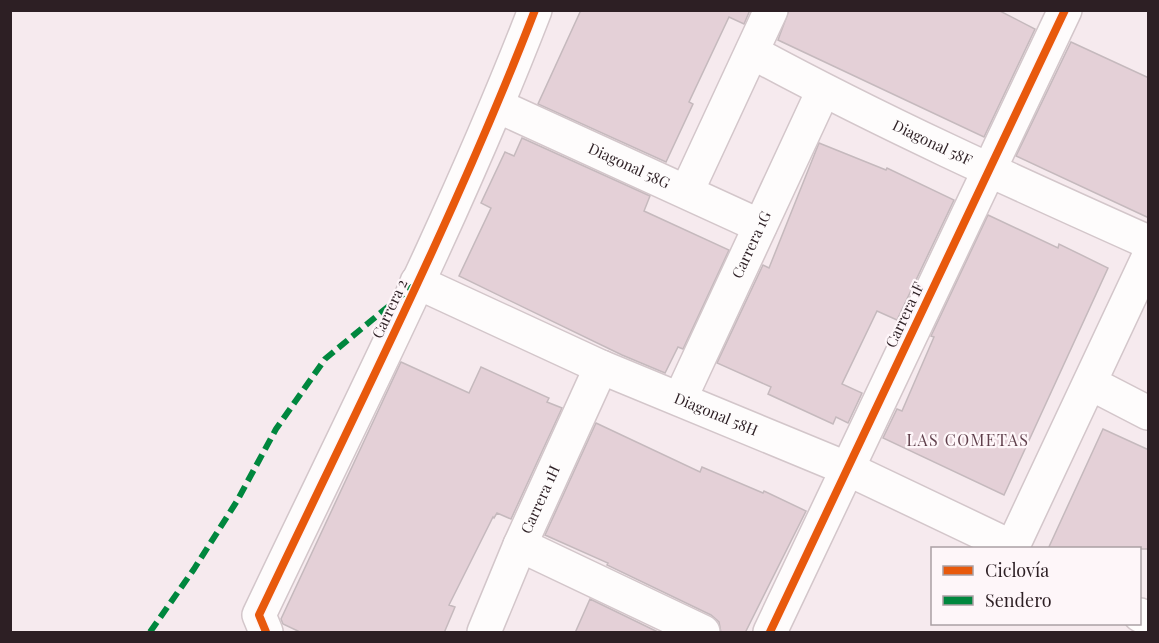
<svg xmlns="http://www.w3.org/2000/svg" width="1159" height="643" viewBox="0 0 1159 643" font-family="'Playfair Display',serif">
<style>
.building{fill:#e4d0d7;stroke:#c5b9bd;stroke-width:1.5}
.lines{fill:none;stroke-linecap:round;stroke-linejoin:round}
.street-casing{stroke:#d3c6ca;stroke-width:36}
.street{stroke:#fefcfc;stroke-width:33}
.quiet{stroke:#00873e;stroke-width:6;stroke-dasharray:12 6;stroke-linecap:butt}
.cycleway-casing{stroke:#fef6f9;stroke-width:11}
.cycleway{stroke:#e8590c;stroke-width:8}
.labels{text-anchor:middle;stroke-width:4.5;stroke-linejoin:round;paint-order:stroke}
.street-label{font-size:15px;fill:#2d1f24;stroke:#fef6f9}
.neighbourhood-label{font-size:16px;letter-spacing:1.5px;fill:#60404c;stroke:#fef6f9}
</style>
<rect width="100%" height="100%" fill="#f6eaee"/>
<path class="building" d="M 581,10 L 750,10 L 744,24 L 729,17 L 689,102 L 693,104 L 666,162 L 538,104 Z
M 789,10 L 998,10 L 1035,29 L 984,137 L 778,40 Z
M 1071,42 L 1149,78 L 1149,218 L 1016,156 Z
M 522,138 L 650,196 L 644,211 L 729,250 L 683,349 L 678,347 L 665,373 L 622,355 L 459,276 L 491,208 L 481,203 L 505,152 L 514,156 Z
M 819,143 L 886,170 L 887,168 L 954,200 L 897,320 L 877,311 L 842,384 L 862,393 L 848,423 L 836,417 L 833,424 L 768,394 L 771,387 L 717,363 L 763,265 L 769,268 Z
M 988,215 L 1058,248 L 1059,244 L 1108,268 L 1004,495 L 883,438 L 897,409 L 902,411 L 934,337 L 931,336 Z
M 401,362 L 469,393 L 481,367 L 549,398 L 547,402 L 562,408 L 511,519 L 497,513 L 494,518 L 493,517 L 449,605 L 455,607 L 444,633 L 302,633 L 283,624 L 281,619 Z
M 596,423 L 700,472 L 702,467 L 763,493 L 764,491 L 806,511 L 745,633 L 721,633 L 719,622 L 711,615 L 607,565 L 608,563 L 545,535 Z
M 1103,429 L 1149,450 L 1149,549 L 1048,549 Z
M 590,599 L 660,633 L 575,633 Z"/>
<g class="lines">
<g class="street-casing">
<g id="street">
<path id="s1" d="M 752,52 C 881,122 1014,182 1148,242"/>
<path id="s2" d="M 498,106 L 760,226"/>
<path d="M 687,191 L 771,10"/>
<path id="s3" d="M 417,282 L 601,367 L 848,469 L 1014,548"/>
<path d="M 1090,383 L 1148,413"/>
<path id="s4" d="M 680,399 L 823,91"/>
<path d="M 520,545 L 703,632"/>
<path d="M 1012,548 L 1148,258"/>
<path d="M 1140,615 L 1148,619"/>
<path d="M 266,632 L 259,615 C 354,415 455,217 535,10"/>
<path id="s5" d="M 484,632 L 520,545 L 601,367"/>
<path d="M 770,632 L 1065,10"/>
</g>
</g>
<use href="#street" class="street"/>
<path class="quiet" d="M 150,632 L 194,569 L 237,501 L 276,429 L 325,359 L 413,286"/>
<g class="cycleway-casing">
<path id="cycleway" d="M 266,632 L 259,615 C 354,415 455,217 535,10
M 770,632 L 1065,10"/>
</g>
<use href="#cycleway" class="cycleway"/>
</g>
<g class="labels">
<g class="street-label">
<text dy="5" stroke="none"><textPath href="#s1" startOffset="202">Diagonal 58F</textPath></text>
<text dy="5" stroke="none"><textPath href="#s2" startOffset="144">Diagonal 58G</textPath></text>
<text dy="5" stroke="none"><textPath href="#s4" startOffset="170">Carrera 1G</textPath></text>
<text transform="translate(390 309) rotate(-65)" y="5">Carrera 2</text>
<text transform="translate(905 315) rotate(-65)" y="5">Carrera 1F</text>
<text dy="5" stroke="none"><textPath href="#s3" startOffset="327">Diagonal 58H</textPath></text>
<text dy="5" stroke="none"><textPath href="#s5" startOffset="144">Carrera 1H</textPath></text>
</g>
<g class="neighbourhood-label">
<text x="968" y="446">LAS COMETAS</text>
</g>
</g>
<rect width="1159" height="643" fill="none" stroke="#2d1f24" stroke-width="24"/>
<rect x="931" y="547" width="210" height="78" fill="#fef6f9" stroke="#aaa0a4" stroke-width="1.5"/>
<rect x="943" y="566" width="30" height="9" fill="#e8590c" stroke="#aaa0a4" stroke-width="1.5"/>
<text x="985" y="577" font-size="18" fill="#2d1f24">Ciclovía</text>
<rect x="943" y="596" width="30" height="9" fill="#00873e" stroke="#aaa0a4" stroke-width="1.5"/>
<text x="985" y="607" font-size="18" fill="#2d1f24">Sendero</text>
</svg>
